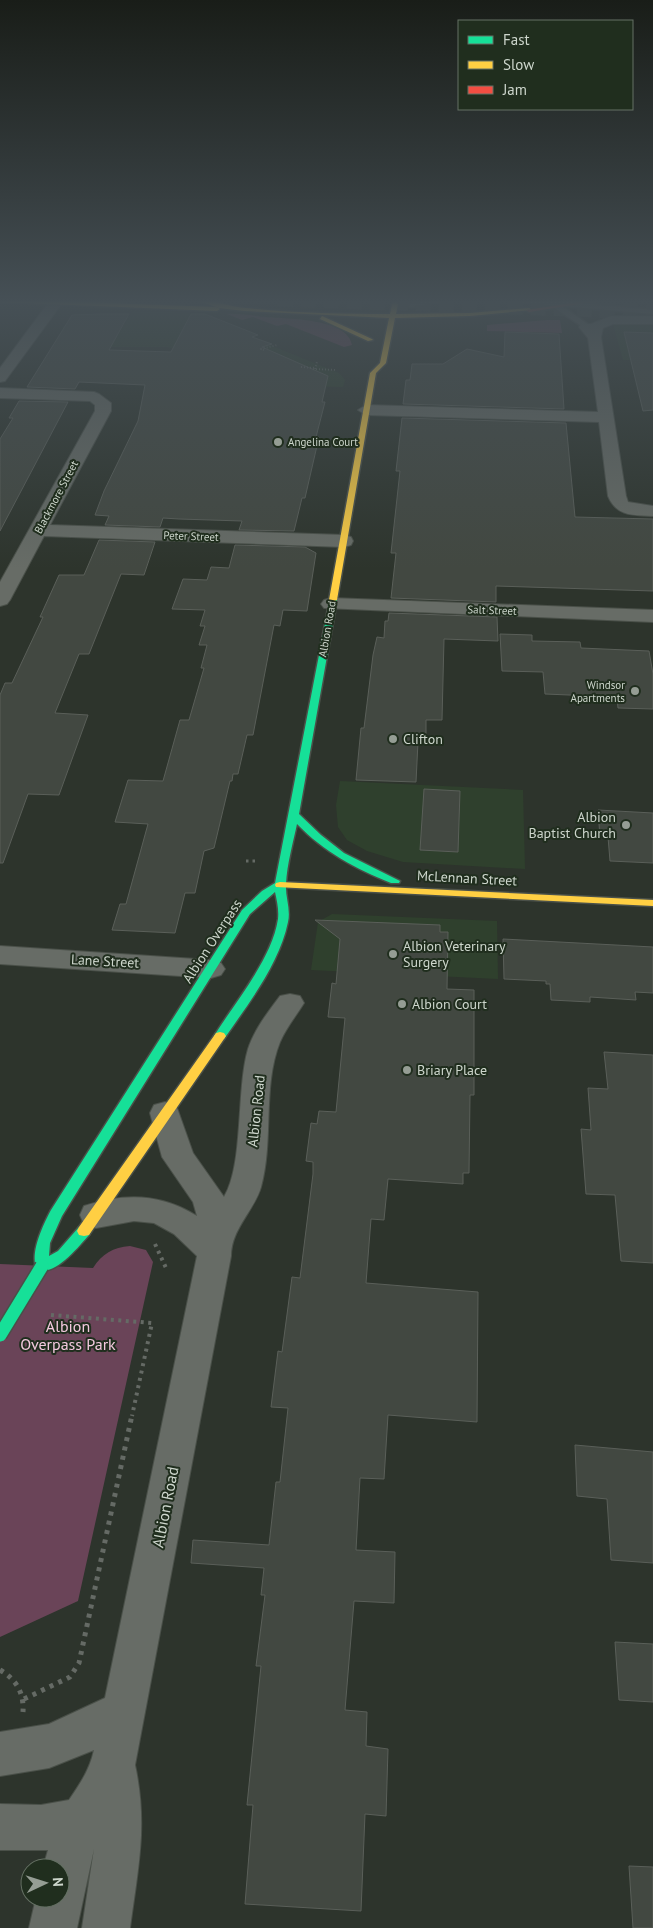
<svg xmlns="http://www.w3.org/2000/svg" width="653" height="1928" viewBox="0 0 653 1928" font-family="'PT Sans',sans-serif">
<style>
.built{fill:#2f402d}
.green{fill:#6a4458}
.building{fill:#424841;stroke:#5a5f59}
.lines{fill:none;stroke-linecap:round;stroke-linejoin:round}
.highway-tunnel{stroke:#454c44;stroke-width:15;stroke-dasharray:15 8;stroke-linecap:butt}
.lane-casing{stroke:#4a5049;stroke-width:3}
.street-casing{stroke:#4a5049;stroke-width:2}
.fast-casing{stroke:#4a5049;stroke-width:3}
.slow-casing{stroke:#4a5049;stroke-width:3}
.jam-casing{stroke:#4a5049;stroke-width:3}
.path-far3{stroke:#656a65;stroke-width:2;stroke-dasharray:1 2;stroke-linecap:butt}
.path-far2{stroke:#656a65;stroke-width:3;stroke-dasharray:2.5 4;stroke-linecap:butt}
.path-far1{stroke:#656a65;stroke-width:4;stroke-dasharray:3 4.5;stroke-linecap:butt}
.path{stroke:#656a65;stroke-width:5;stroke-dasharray:4 5.5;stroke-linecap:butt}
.lane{fill:#676c66;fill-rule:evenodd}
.street{fill:#676c66;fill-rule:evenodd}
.fast{fill:#16e098;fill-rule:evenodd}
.slow{fill:#ffcf43;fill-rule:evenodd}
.jam{fill:#f24e42;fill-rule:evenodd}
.fast-bridge-casing{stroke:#4a5049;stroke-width:16;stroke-linecap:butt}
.fast-bridge{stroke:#16e098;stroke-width:13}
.poi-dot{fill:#959d94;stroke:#202e1e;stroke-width:2}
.labels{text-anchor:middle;stroke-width:4;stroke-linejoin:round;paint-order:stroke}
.far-poi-label{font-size:11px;fill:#cdd6cc;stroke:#202e1e;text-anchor:start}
.far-street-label{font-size:11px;fill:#cdd6cc;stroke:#202e1e}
.poi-label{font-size:14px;fill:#cdd6cc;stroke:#202e1e;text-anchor:start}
.street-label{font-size:14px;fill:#cdd6cc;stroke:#202e1e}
.near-park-label{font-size:16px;fill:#f4c9df;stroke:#202e1e}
.near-street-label{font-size:16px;fill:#cdd6cc;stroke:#202e1e}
</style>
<rect width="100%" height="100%" fill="#2d342c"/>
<path class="built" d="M 133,311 L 191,313 L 339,373 L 345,380 L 343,387 L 243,385 L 224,371 L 168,347 L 110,347 Z
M 613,324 L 653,325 L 653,360 L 623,360 Z
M 340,781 L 523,790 L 525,869 L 403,862 L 367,851 L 347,840 L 338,827 L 336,805 Z
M 332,914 L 497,921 L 498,979 L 311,970 L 318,922 Z"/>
<path class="green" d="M 227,314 C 239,313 254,316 266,317 C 287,319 348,318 352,345 L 344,347 L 286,324 L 277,326 L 253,317 L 242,320 Z
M 547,320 L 560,320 L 562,333 L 487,331 L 487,325 Z
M 130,1246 L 146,1250 L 153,1262 L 78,1601 L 0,1637 L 0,1264 L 93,1268 C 102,1254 113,1247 130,1246 Z"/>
<path class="building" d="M 101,314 L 129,314 L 109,350 L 171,352 L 191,314 L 205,314 L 258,335 L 252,337 L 272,344 L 262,347 L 328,376 L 322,402 L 325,402 L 316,437 L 319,437 L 305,498 L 302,498 L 294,531 L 239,530 L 242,521 L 179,519 L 163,518 L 160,527 L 105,525 L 109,516 L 95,515 L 104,491 L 138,421 L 145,385 L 79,382 L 75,389 L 27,387 L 72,315 Z
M 505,332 L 559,334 L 564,409 L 403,404 L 406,380 L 410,380 L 412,364 L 443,364 L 467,349 L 504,357 Z
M 624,332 L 653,333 L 653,410 L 643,411 Z
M 19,401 L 68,402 L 0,531 L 0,439 L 13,418 L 9,418 Z
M 402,418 L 566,423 L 575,517 L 653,519 L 653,591 L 496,586 L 496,602 L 391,598 L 396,553 L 391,553 L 400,471 L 396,471 Z
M 99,540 L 155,542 L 144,575 L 121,574 L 89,654 L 79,654 L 55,713 L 88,715 L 59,795 L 28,794 L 3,863 L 0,863 L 0,695 L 5,683 L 12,683 L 43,617 L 40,617 L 59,575 L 84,575 Z
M 235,545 L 305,547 L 316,553 L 307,611 L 283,610 L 280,626 L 274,625 L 253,735 L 247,735 L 238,774 L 233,774 L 232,781 L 230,781 L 214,848 L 204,851 L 195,893 L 185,893 L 175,933 L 112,930 L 120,904 L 126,904 L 148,824 L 115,822 L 128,780 L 163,781 L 180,720 L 189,720 L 204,668 L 201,668 L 207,645 L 199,645 L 205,626 L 200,626 L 205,610 L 172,609 L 183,579 L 207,580 L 211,567 L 229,568 Z
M 389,613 L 497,617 L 498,641 L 444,639 L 442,720 L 426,720 L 426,742 L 418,742 L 416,782 L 356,780 L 361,728 L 364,728 L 373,655 L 377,637 L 384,638 L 385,621 L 388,621 Z
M 500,634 L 532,635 L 532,641 L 580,642 L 581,648 L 649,651 L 653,674 L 653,709 L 618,708 L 617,697 L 545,694 L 543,672 L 502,671 Z
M 424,789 L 460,791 L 458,852 L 420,850 Z
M 598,810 L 653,813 L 653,863 L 610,861 L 608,837 L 600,837 Z
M 315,920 L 440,925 L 440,932 L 448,932 L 447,989 L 474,990 L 474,1095 L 470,1095 L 469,1173 L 463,1173 L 463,1184 L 388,1179 L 384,1220 L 371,1219 L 366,1283 L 478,1292 L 477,1422 L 388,1415 L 384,1479 L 360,1478 L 356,1550 L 395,1552 L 394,1603 L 354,1601 L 345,1710 L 367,1712 L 366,1746 L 388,1749 L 386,1816 L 365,1814 L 361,1911 L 245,1904 L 253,1805 L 247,1805 L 261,1666 L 256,1666 L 265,1595 L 261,1595 L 264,1568 L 191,1563 L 193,1540 L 269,1545 L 276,1482 L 280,1482 L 288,1408 L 271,1407 L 278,1351 L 282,1352 L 292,1277 L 300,1278 L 313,1174 L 313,1162 L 306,1161 L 311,1123 L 317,1124 L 319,1111 L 336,1112 L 345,1018 L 328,1017 L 332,983 L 336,984 L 340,939 Z
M 503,939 L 653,947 L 653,993 L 635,992 L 636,1000 L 590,997 L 590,1002 L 551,1000 L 550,984 L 546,984 L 546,981 L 504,979 Z
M 604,1052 L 653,1055 L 653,1263 L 621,1261 L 615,1195 L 586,1194 L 581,1129 L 591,1130 L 588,1088 L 608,1089 Z
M 575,1445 L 653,1452 L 653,1563 L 611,1560 L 607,1499 L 577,1496 Z
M 615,1642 L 653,1644 L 653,1702 L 619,1700 Z
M 629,1866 L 653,1867 L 653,1928 L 633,1928 Z"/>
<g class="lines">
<path class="highway-tunnel" d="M 278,299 L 653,312"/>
<g class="lane-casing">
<path id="lane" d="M 434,299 L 451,299 L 411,307 L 407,305 Z
M 509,299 L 537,299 L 653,310 L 653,314 L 562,306 L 589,325 L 590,327 L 586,329 L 550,305 L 513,301 Z"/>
</g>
<g class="street-casing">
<path id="street" d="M 51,299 L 59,299 L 63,302 L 5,381 L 0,382 L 0,368 Z
M 611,316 L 653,316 L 653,324 L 613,324 L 603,328 L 601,337 L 626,496 L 628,502 L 653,506 L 653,516 C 633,515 617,517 608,496 L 599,422 L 366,415 L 358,410 L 366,405 L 598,412 L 588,338 L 579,327 L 581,324 L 591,324 Z
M 0,388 L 94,392 L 99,394 L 111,403 L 111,411 L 50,525 L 344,535 L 351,537 L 353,541 L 351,545 L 344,547 L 44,536 L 10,600 L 7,604 L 0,606 L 0,582 L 95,411 L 95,405 L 90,401 L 0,398 Z
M 331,598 L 653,610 L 653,622 L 324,608 L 321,604 L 324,600 Z
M 0,946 L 211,960 L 221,963 L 225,969 L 221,975 L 211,978 L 0,964 Z
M 290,994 L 300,996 L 304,1003 C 296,1016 286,1028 280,1042 C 262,1087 274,1140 261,1187 C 254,1211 231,1229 231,1256 L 135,1765 C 148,1825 138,1868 130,1928 L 82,1928 L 94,1849 L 77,1928 L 29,1928 L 36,1898 L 60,1898 L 60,1868 L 43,1868 L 48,1850 L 0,1850 L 0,1804 L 41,1805 L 69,1800 C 80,1784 90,1769 94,1750 L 49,1768 L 0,1776 L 0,1732 L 49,1724 L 105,1698 L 197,1256 L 174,1234 L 154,1223 L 134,1221 L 96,1228 L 84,1224 L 80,1215 L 84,1206 C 124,1193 160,1193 197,1216 L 193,1202 L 162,1157 L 150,1113 L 154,1105 L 165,1102 L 176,1105 L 193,1153 L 224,1197 C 244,1164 236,1090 248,1049 C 254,1030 268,1012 280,996 Z"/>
</g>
<g class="fast-casing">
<path id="fast" d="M 330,598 L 337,600 L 299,814 L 321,835 L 344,853 L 400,881 L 399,883 L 391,883 C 356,869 324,852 297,824 C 293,843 287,864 286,884 C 285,897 291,909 288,922 C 279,965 248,1004 224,1039 L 216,1039 L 214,1036 C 235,1002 272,959 278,919 C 279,910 277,901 275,892 L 250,914 L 62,1216 L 50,1243 L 49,1256 L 58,1251 L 79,1227 L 84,1226 L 89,1227 L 91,1231 L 89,1235 C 78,1247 56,1276 37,1270 C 29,1254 43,1225 51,1210 L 242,910 L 262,891 L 275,883 Z"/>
</g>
<g class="slow-casing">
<path id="slow" d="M 0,299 L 217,307 L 220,309 L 217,311 L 0,302 Z
M 193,299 C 207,298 230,307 247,308 C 294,313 342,314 390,314 L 392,304 L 395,302 L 398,304 L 396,314 L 470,313 L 529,308 L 532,310 L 470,316 L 395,318 L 386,363 L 376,373 L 337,600 L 333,602 L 329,600 L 370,373 L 380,363 L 389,318 L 244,311 L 219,308 Z
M 322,316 L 372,339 L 373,340 L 368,341 L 320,319 Z
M 280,882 L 653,900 L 653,906 L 276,887 L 275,885 L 276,883 Z
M 220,1032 L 224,1033 L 226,1036 L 224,1039 L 89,1235 L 84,1236 L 79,1235 L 77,1231 L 79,1227 L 216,1033 Z"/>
</g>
<g class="jam-casing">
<path id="jam" d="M 598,299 L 611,299 L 529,312 L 526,310 Z"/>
</g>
<path class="path-far3" d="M 264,350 L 261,349 L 277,345
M 301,367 L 315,368
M 313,369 L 337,370
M 315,369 L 317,362"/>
<path class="path-far2" d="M 246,861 L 255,861"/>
<path class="path-far1" d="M 155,1244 L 166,1268
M 51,1315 L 152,1323 L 132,1416"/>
<path class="path" d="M 0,1670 C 17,1680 24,1693 23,1712
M 24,1699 L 70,1677 L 79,1663 L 132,1415"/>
<use href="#lane" class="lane"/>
<use href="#street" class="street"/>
<use href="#fast" class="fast"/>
<use href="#slow" class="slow"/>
<use href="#jam" class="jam"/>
<g class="fast-bridge-casing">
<path id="fast-bridge" d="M 0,1335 L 42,1266"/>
</g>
<use href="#fast-bridge" class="fast-bridge"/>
</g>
<linearGradient id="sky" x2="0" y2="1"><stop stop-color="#191d18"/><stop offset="0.53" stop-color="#465056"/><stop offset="1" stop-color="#465056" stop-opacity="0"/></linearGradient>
<rect width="653" height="569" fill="url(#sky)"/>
<g class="poi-dot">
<circle cx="278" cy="442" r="5"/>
<circle cx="635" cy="691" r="5"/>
<circle cx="393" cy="739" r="5"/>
<circle cx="626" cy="825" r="5"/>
<circle cx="393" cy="954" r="5"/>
<circle cx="402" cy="1004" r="5"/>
<circle cx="407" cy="1070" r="5"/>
</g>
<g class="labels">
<g class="far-poi-label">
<text x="288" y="446">Angelina Court</text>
<text x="625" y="689" text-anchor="end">Windsor<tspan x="625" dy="13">Apartments</tspan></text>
</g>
<g class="far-street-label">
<text transform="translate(56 497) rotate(-62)" y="4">Blackmore Street</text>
<text transform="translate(191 536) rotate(2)" y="4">Peter Street</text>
<text transform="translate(492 610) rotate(2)" y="4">Salt Street</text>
<text transform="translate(327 629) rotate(-80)" y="4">Albion Road</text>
</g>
<g class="poi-label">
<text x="403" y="744">Clifton</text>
<text x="616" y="822" text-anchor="end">Albion<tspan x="616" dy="16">Baptist Church</tspan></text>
<text x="403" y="951">Albion Veterinary<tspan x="403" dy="16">Surgery</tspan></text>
<text x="412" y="1009">Albion Court</text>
<text x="417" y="1075">Briary Place</text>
</g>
<g class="street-label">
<text transform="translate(467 878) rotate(3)" y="5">McLennan Street</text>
<text transform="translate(212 941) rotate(-57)" y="5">Albion Overpass</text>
<text transform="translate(105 961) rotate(3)" y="5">Lane Street</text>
<text transform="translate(256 1111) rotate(-84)" y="5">Albion Road</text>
</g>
<g class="near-park-label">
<text x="68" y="1332">Albion<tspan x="68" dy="18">Overpass Park</tspan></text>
</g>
<g class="near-street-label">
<text transform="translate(165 1507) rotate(-79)" y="6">Albion Road</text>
</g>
</g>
<rect x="458" y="20" width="175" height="90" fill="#202e1e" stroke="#657164"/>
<rect x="468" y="36" width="25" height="8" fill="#16e098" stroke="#657164"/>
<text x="503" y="45" font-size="15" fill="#cdd6cc">Fast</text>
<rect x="468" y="61" width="25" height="8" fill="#ffcf43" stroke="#657164"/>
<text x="503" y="70" font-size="15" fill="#cdd6cc">Slow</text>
<rect x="468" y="86" width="25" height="8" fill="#f24e42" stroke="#657164"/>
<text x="503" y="95" font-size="15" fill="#cdd6cc">Jam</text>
<g transform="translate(45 1883) rotate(86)"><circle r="24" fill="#202e1e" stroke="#657164"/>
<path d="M0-4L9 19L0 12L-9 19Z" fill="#959d94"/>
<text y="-8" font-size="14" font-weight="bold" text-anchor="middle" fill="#cdd6cc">N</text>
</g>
</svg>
